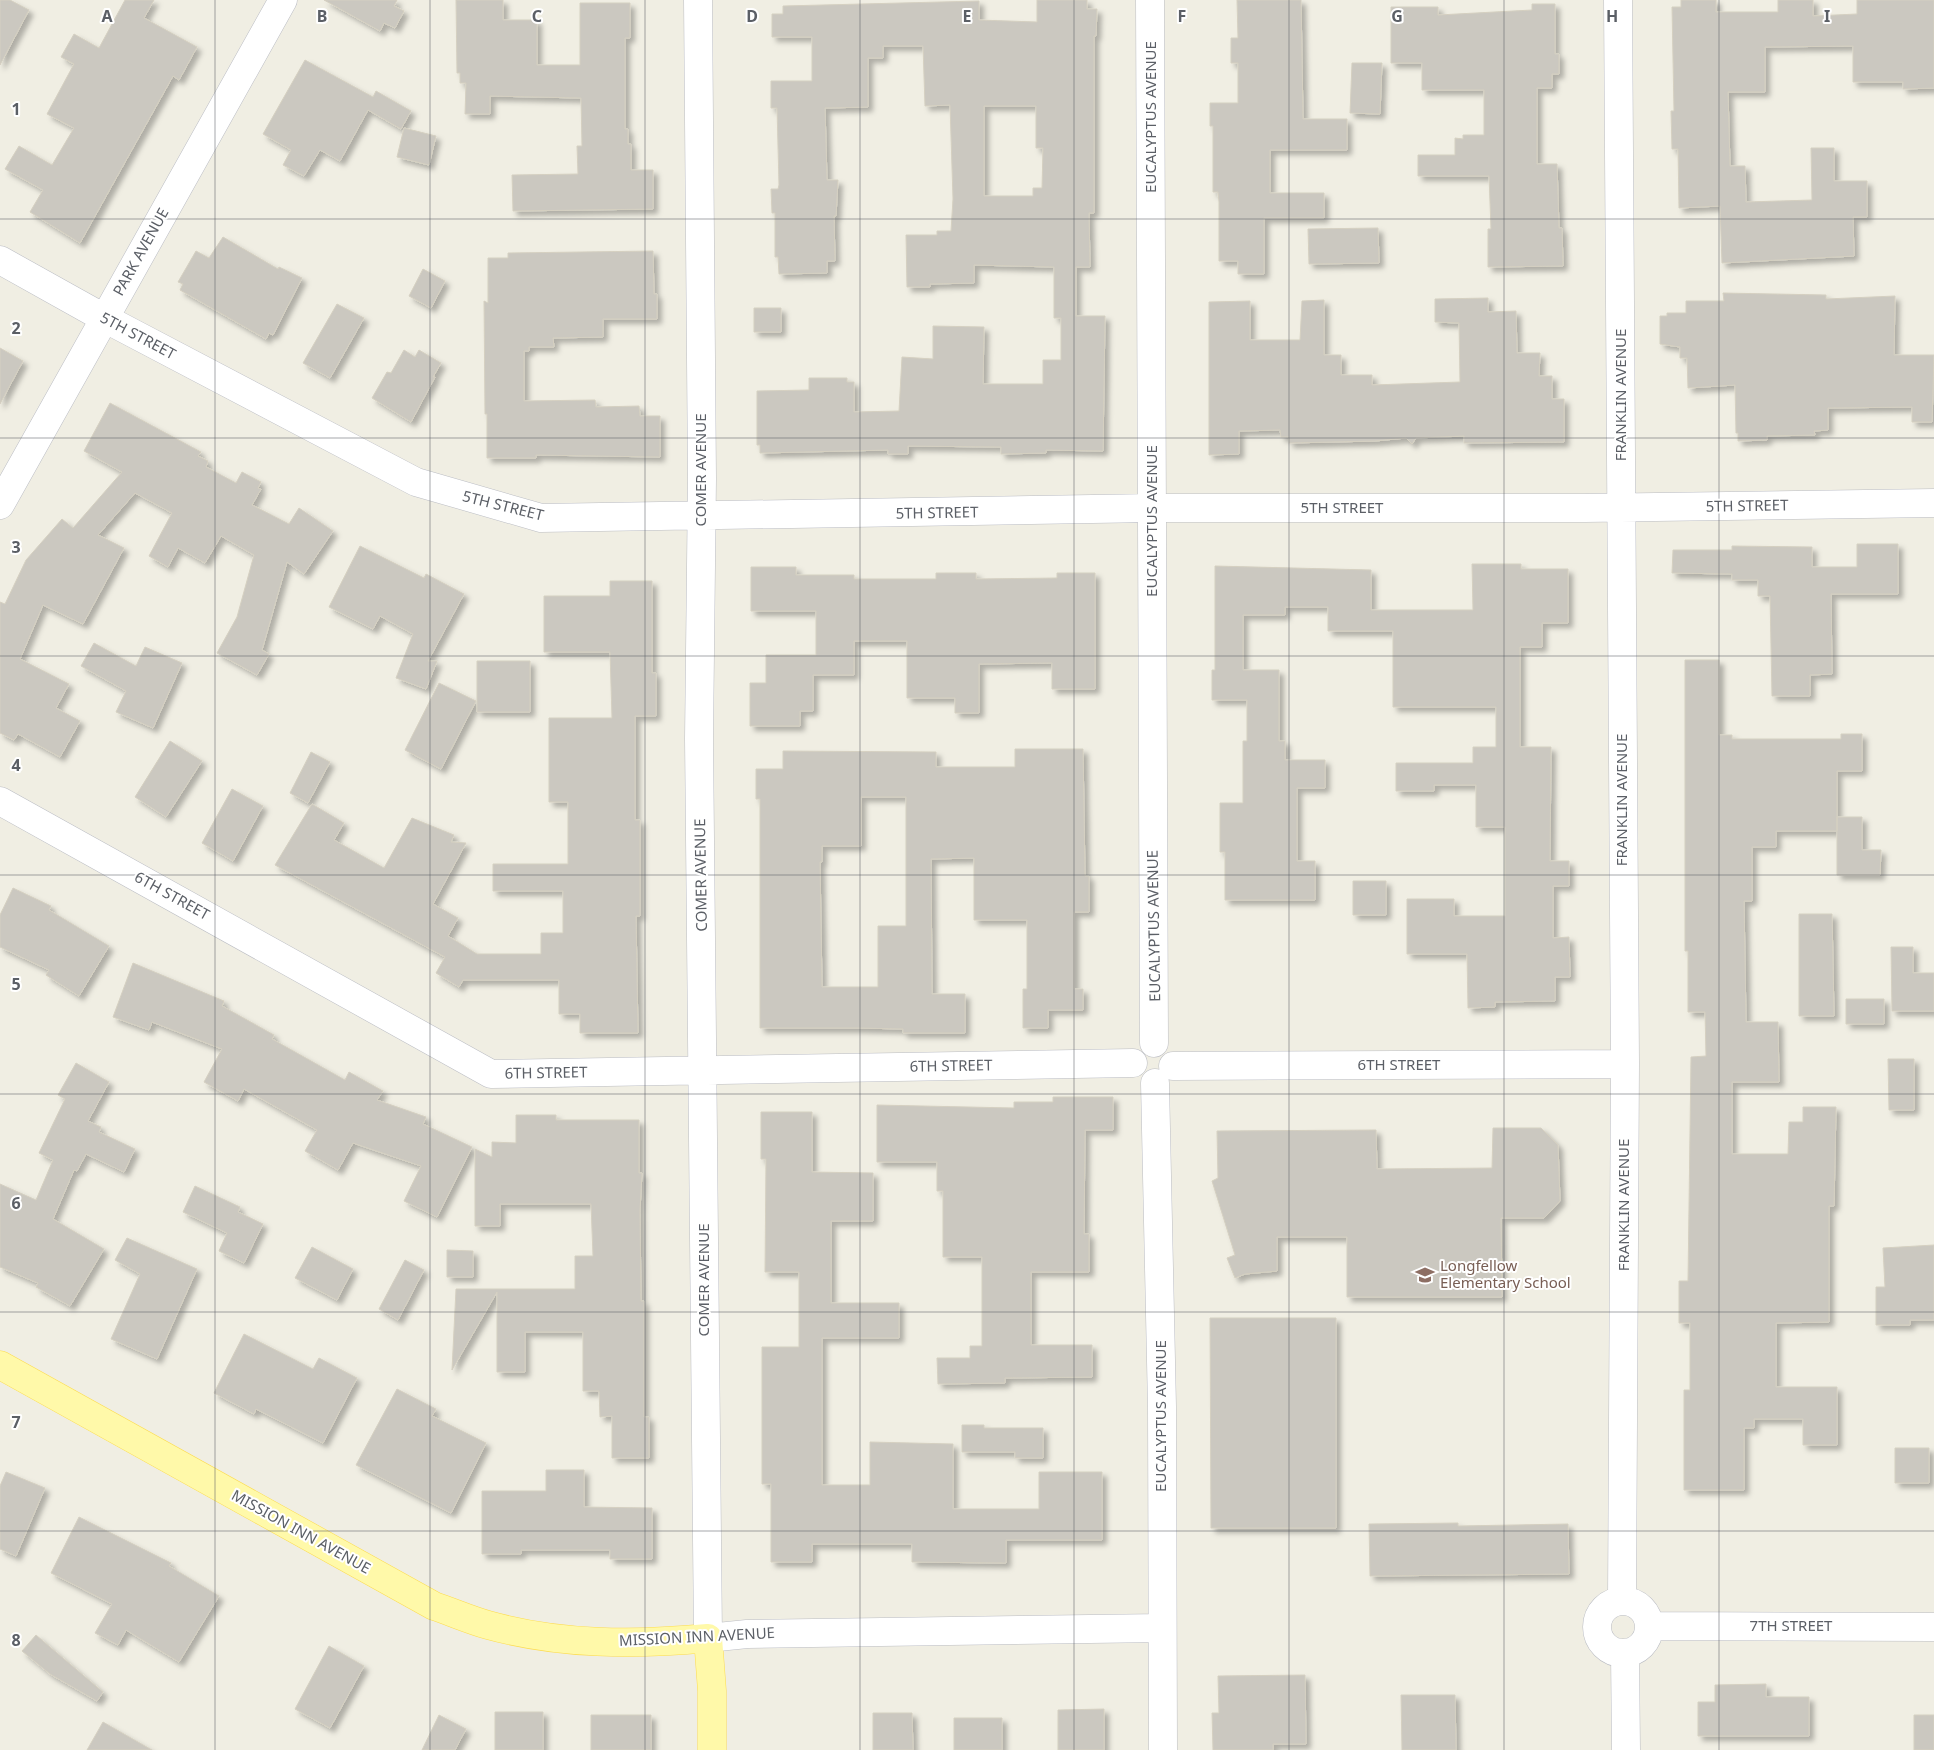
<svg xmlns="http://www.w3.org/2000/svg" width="1934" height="1750" viewBox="0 0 1934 1750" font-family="'Noto Sans',sans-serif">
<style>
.building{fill:#cbc8c0;stroke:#d5d0c1;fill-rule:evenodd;filter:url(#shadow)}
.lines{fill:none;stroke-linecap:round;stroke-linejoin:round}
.minor-casing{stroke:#bbbdc4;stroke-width:29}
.major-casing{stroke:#fddc4f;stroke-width:29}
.minor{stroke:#fff;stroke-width:28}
.major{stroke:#fff9a9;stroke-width:28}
.grid{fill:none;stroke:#5b5f66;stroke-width:1;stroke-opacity:0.55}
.labels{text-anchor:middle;stroke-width:4;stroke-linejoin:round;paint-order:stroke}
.street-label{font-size:15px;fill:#5b5f66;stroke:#fff}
.education-label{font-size:15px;fill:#785e54;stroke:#fff;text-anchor:start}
.grid-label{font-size:16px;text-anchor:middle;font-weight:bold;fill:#5b5f66;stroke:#fff;stroke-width:4;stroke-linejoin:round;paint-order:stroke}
</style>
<defs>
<filter id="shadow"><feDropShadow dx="4.5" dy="4.5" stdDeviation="2.5" flood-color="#0004"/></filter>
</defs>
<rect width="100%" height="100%" fill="#f0eee3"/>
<path class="building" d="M 0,0 L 10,0 L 29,10 L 0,65 Z
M 125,0 L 154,0 L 144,18 L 197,47 L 179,80 L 173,76 L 80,243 L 30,212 L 43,190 L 5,169 L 19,146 L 52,165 L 74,128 L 47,114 L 74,64 L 61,57 L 74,34 L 99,48 Z
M 324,0 L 397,0 L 394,6 L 404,11 L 395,28 L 384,23 L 380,31 Z
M 456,0 L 503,0 L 503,20 L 537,20 L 537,65 L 580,65 L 580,3 L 630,3 L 630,38 L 625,38 L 625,129 L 628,129 L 628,144 L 631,144 L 631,170 L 653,170 L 653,209 L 513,211 L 512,175 L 578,174 L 577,146 L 582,146 L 581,98 L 490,96 L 490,114 L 465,114 L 466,83 L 460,83 L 460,73 L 457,73 Z
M 1037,0 L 1087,0 L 1087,9 L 1097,9 L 1096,36 L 1094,36 L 1094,213 L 1089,213 L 1090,267 L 1076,267 L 1076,316 L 1105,316 L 1103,451 L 1046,450 L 1046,453 L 1001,454 L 1001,447 L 999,447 L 908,446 L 908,454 L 888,454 L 888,450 L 760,453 L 760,445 L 757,445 L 757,391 L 809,390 L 809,378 L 847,378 L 847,382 L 854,382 L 854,412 L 899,411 L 902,357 L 933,359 L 933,326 L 984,327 L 983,384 L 1043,384 L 1043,360 L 1061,360 L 1061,318 L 1054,318 L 1054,267 L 974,265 L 974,283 L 930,284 L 930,287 L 907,287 L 906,235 L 937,235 L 937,231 L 951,231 L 953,199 L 950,105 L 925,106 L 923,46 L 883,46 L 883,58 L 868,58 L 868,107 L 825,108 L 827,180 L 838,180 L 836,216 L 834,216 L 835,261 L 827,261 L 827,273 L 779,274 L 778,257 L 775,257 L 775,213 L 772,213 L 771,189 L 778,189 L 779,185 L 777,108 L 771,108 L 771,81 L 812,81 L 812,37 L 772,37 L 772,14 L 783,14 L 783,6 L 979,1 L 979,20 L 1037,22 ZM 984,106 L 1036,106 L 1036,148 L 1043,148 L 1042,188 L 1033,188 L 1033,196 L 984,196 Z
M 1237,0 L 1301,0 L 1303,119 L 1347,119 L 1347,150 L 1270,150 L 1270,193 L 1324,193 L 1324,218 L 1264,218 L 1264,274 L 1238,274 L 1238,261 L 1219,261 L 1219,202 L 1218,192 L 1213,192 L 1213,126 L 1210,126 L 1210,103 L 1238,103 L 1238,63 L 1231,63 L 1231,38 L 1238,38 Z
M 1681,0 L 1716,0 L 1716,12 L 1778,12 L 1778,0 L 1813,0 L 1813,16 L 1857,14 L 1857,0 L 1934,0 L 1934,88 L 1903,89 L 1903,82 L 1853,82 L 1853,46 L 1765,47 L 1765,92 L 1728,92 L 1730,166 L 1745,166 L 1746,202 L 1812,200 L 1811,148 L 1834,148 L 1834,181 L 1867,181 L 1867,217 L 1853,217 L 1854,256 L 1722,263 L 1720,206 L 1679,208 L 1678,149 L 1672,149 L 1671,111 L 1674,111 L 1672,7 L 1681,7 Z
M 1532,4 L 1555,4 L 1555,54 L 1559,54 L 1559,74 L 1552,74 L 1552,88 L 1537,88 L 1537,164 L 1557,164 L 1559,228 L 1562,228 L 1563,266 L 1488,267 L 1488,229 L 1491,229 L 1489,176 L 1418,176 L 1418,155 L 1455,155 L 1455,138 L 1463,139 L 1463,135 L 1484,135 L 1484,90 L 1422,90 L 1422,63 L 1391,63 L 1391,7 L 1438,7 L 1438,15 L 1532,10 Z
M 305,60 L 373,97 L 376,91 L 411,111 L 401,129 L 368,110 L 340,161 L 320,150 L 304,176 L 283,165 L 291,150 L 263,134 Z
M 1352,63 L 1382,63 L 1380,114 L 1350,113 Z
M 404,128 L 436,136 L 429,165 L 397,157 Z
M 1378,228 L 1379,263 L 1309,264 L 1308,229 Z
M 223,237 L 278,269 L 279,267 L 302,278 L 273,335 L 269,333 L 266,339 L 180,290 L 183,284 L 178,282 L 196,251 L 209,258 Z
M 653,251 L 654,294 L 657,294 L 657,319 L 603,319 L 603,337 L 553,338 L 554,347 L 529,347 L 529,351 L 524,351 L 524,401 L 595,400 L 596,407 L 639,406 L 640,416 L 660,416 L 660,457 L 536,455 L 536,458 L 487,458 L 487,414 L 485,414 L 484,301 L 488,303 L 488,258 L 508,258 L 508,253 Z
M 423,269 L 445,281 L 431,308 L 409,296 Z
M 1723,293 L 1826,295 L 1826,299 L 1895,296 L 1894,355 L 1934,355 L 1932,422 L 1912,422 L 1912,407 L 1828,408 L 1828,430 L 1814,431 L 1815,435 L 1767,436 L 1767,440 L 1738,441 L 1738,433 L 1736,433 L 1735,385 L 1688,388 L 1687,358 L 1680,358 L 1680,347 L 1660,344 L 1660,316 L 1667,316 L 1667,313 L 1686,313 L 1686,301 L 1724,301 Z
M 1488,298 L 1488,312 L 1516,311 L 1517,353 L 1540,353 L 1539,376 L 1552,376 L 1552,399 L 1564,399 L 1564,442 L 1464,443 L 1464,436 L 1416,438 L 1412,444 L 1406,438 L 1375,441 L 1289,443 L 1289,437 L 1281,437 L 1280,430 L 1239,431 L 1239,454 L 1209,455 L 1209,302 L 1250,301 L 1250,340 L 1300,340 L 1302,301 L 1324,300 L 1324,355 L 1341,355 L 1341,375 L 1372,375 L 1372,385 L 1460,382 L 1459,323 L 1435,322 L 1435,299 Z
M 337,304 L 364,318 L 330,378 L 303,363 Z
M 754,308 L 781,308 L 781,332 L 754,332 Z
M 0,348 L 23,361 L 0,404 Z
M 404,350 L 415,357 L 419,350 L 441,363 L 433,377 L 435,377 L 411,422 L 372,398 L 387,372 L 391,373 Z
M 110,403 L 201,452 L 198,456 L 208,461 L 206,467 L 236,483 L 242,472 L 261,482 L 258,488 L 261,489 L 252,505 L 289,524 L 299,508 L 333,531 L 304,574 L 287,562 L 262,650 L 269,654 L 257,675 L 217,653 L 237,617 L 254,555 L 221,536 L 205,563 L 178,548 L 168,567 L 149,556 L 172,513 L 135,493 L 98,535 L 124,548 L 83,624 L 43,605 L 20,659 L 69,684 L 56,708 L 80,721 L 60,757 L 18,734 L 14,740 L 0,733 L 0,602 L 5,604 L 26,560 L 62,519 L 73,528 L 122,472 L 84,451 Z
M 1857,544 L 1898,544 L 1898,594 L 1831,594 L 1832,674 L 1810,675 L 1810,696 L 1772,696 L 1770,596 L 1758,596 L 1758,580 L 1732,580 L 1732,574 L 1672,573 L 1673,550 L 1732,550 L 1732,546 L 1812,547 L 1812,567 L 1857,567 Z
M 360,546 L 424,578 L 426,574 L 464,594 L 428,661 L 437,661 L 426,689 L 396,678 L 413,634 L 380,616 L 373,629 L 329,607 Z
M 1472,564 L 1521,564 L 1521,569 L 1568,569 L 1568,623 L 1542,623 L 1542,647 L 1520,647 L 1520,747 L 1551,747 L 1550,861 L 1569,861 L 1569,886 L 1553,886 L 1553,938 L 1569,937 L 1570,977 L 1555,977 L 1555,1001 L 1495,1002 L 1495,1007 L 1468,1008 L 1467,954 L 1407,954 L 1407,899 L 1454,899 L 1454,916 L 1505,916 L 1505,827 L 1476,827 L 1476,785 L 1434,785 L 1434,791 L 1396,791 L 1396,763 L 1473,763 L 1473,747 L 1496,747 L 1496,707 L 1393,707 L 1393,631 L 1328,631 L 1328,607 L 1285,607 L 1285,615 L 1243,615 L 1243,670 L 1279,670 L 1279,741 L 1285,741 L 1285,760 L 1325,760 L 1325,788 L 1297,788 L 1297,861 L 1315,861 L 1315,900 L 1225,900 L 1225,852 L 1220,852 L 1220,803 L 1243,803 L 1243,741 L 1247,741 L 1247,700 L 1212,700 L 1212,670 L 1215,670 L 1215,566 L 1371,570 L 1371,610 L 1473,610 Z
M 751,567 L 796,567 L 796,575 L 854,575 L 854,579 L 936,579 L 936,573 L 976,573 L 976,579 L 1057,578 L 1057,573 L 1095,573 L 1095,689 L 1052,689 L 1052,663 L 979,664 L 979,713 L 955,713 L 955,698 L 907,698 L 907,641 L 854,641 L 854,675 L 813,675 L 813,711 L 800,711 L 800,726 L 750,726 L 750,683 L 766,683 L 766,655 L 816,655 L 816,611 L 751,611 Z
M 610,581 L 652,581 L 652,673 L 656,673 L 656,716 L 635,716 L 635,820 L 640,820 L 640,916 L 636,916 L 638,1033 L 580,1033 L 580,1014 L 559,1014 L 559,980 L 463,980 L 459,987 L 436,973 L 445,957 L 275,865 L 312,804 L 344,823 L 334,840 L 384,868 L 412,818 L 454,835 L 451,842 L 466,843 L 433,904 L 458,918 L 448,936 L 477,954 L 541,954 L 541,933 L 563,933 L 563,891 L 493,891 L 493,864 L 568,864 L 568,802 L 549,802 L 549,718 L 612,718 L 610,652 L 544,652 L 544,596 L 610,596 Z
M 94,643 L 136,666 L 145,647 L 182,663 L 153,728 L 116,712 L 126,691 L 81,666 Z
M 1685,660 L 1719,660 L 1719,735 L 1732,735 L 1732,739 L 1841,739 L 1841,734 L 1862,734 L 1862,771 L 1837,771 L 1837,831 L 1776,831 L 1776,847 L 1752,847 L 1752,901 L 1744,901 L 1746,1022 L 1778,1022 L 1779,1082 L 1732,1082 L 1732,1154 L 1788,1154 L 1789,1122 L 1803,1122 L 1803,1107 L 1836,1107 L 1834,1206 L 1829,1206 L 1829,1322 L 1776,1323 L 1776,1387 L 1837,1387 L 1837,1445 L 1803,1445 L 1803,1419 L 1754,1419 L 1754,1428 L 1744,1428 L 1744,1490 L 1684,1490 L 1684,1390 L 1690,1390 L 1690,1323 L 1679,1323 L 1679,1281 L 1688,1281 L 1691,1057 L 1706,1056 L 1705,1012 L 1688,1012 L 1688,951 L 1685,951 Z
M 477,661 L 530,661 L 530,712 L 477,712 Z
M 439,683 L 476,701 L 441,769 L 405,750 Z
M 170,741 L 202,761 L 166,817 L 135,797 Z
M 1015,749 L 1083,749 L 1085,876 L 1089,876 L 1089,912 L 1074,912 L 1074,989 L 1083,989 L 1083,1010 L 1048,1010 L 1048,1028 L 1023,1028 L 1023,989 L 1027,989 L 1027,920 L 974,920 L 974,858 L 931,859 L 932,994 L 965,994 L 965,1033 L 903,1033 L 903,1029 L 860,1028 L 760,1028 L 760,799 L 756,799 L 756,769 L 783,769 L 783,751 L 936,752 L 936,767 L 1015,767 ZM 861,797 L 906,797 L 906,926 L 878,926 L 878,987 L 822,987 L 820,862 L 822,862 L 822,846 L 861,846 Z
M 311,752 L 330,762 L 308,803 L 290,793 Z
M 232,789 L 263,806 L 233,861 L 202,843 Z
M 1837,817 L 1862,817 L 1862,850 L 1881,850 L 1880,875 L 1837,875 Z
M 1353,881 L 1386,881 L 1386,915 L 1353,915 Z
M 13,888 L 51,906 L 49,910 L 109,946 L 79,996 L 46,975 L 49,970 L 0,947 L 0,915 Z
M 1799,914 L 1832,914 L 1834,1016 L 1799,1016 Z
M 1891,947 L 1913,947 L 1913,973 L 1934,973 L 1934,1011 L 1892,1011 Z
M 133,963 L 224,1001 L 222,1006 L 274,1035 L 272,1039 L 345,1080 L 349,1072 L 383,1091 L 377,1100 L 426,1117 L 423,1124 L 472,1147 L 437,1217 L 404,1201 L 421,1166 L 353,1143 L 338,1170 L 305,1151 L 317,1130 L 244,1089 L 238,1101 L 204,1082 L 222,1049 L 152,1022 L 149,1030 L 113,1017 Z
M 1846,999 L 1884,999 L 1884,1024 L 1846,1024 Z
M 1888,1059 L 1914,1059 L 1914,1110 L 1889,1110 Z
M 76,1063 L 109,1082 L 88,1121 L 101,1127 L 99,1132 L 135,1149 L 124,1172 L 86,1154 L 77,1171 L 74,1170 L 53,1219 L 104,1249 L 70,1306 L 36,1287 L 38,1283 L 0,1267 L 0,1184 L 36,1200 L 53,1160 L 39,1153 L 65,1099 L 58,1095 Z
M 1053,1097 L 1113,1097 L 1113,1130 L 1085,1130 L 1084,1234 L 1089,1234 L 1089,1272 L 1031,1272 L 1031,1345 L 1092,1345 L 1092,1377 L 1005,1378 L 1005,1383 L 938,1384 L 937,1358 L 970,1358 L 970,1346 L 982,1346 L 982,1257 L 943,1257 L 943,1191 L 937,1191 L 937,1162 L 877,1162 L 877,1105 L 1014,1108 L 1014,1102 L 1053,1102 Z
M 761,1112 L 812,1112 L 812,1172 L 873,1173 L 873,1221 L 831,1221 L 831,1303 L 899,1303 L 899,1338 L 822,1338 L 822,1485 L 870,1485 L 870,1442 L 953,1444 L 953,1509 L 1039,1509 L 1039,1472 L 1102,1472 L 1102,1540 L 1006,1540 L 1006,1563 L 912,1562 L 912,1544 L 812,1544 L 812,1562 L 771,1562 L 771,1484 L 762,1484 L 762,1347 L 799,1347 L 799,1272 L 765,1272 L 766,1159 L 761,1159 Z
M 516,1115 L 556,1115 L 556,1120 L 639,1120 L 639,1173 L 642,1173 L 640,1210 L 641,1301 L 644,1301 L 644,1417 L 649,1417 L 649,1458 L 612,1458 L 612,1416 L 600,1417 L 599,1391 L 583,1391 L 583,1332 L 525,1332 L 525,1372 L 497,1372 L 497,1292 L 452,1370 L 456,1289 L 575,1289 L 575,1256 L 593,1256 L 591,1204 L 500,1204 L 500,1226 L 475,1226 L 475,1149 L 492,1157 L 492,1142 L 516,1143 Z
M 1493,1128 L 1541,1128 L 1558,1145 L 1560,1201 L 1544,1218 L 1501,1218 L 1502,1297 L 1347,1297 L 1347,1237 L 1277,1237 L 1277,1271 L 1245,1274 L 1235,1278 L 1227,1258 L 1235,1255 L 1212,1181 L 1218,1178 L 1217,1131 L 1376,1130 L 1377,1169 L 1492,1168 Z
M 195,1186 L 240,1207 L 238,1212 L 263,1224 L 244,1263 L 219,1251 L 227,1233 L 183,1212 Z
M 127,1238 L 197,1269 L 157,1359 L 111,1339 L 140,1274 L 115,1260 Z
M 1934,1245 L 1934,1320 L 1910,1320 L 1910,1325 L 1876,1325 L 1876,1287 L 1885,1287 L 1883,1248 Z
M 312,1247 L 353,1269 L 337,1300 L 295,1278 Z
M 447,1250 L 473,1251 L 473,1277 L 447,1277 Z
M 405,1260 L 424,1270 L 398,1320 L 379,1309 Z
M 1210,1318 L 1336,1318 L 1336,1528 L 1211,1528 Z
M 244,1334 L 313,1369 L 319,1358 L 357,1378 L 323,1443 L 256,1409 L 254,1414 L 214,1393 Z
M 397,1389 L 436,1409 L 432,1416 L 486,1443 L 451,1513 L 356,1465 Z
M 962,1425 L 984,1425 L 984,1428 L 1043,1428 L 1043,1458 L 1015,1458 L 1015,1452 L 962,1452 Z
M 1895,1448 L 1929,1448 L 1929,1483 L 1895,1483 Z
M 546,1470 L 584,1470 L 584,1507 L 652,1508 L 652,1559 L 610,1559 L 610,1550 L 521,1550 L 521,1554 L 482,1554 L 482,1491 L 546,1491 Z
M 6,1472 L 45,1488 L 16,1556 L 0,1549 L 0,1486 Z
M 79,1517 L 171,1563 L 169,1566 L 219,1596 L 179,1662 L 126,1630 L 118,1645 L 95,1633 L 112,1604 L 51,1573 Z
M 1458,1523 L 1458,1526 L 1568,1524 L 1569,1574 L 1370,1576 L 1369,1524 Z
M 36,1635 L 103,1692 L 97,1701 L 50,1674 L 22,1651 Z
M 329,1646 L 364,1666 L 330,1728 L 295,1709 Z
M 1305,1675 L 1306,1744 L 1273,1744 L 1273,1750 L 1213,1750 L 1212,1713 L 1219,1713 L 1218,1676 Z
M 1766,1684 L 1766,1697 L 1809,1697 L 1809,1736 L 1698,1736 L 1698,1702 L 1715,1702 L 1715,1685 Z
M 1401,1695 L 1455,1695 L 1456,1750 L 1402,1750 Z
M 1104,1709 L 1104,1750 L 1058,1750 L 1058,1710 Z
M 495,1712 L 543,1712 L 543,1750 L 495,1750 Z
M 873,1713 L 912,1713 L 913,1750 L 873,1750 Z
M 439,1715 L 466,1729 L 455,1750 L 422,1750 Z
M 591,1715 L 651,1715 L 651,1750 L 591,1750 Z
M 1914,1715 L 1934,1715 L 1934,1750 L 1914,1750 Z
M 954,1718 L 1002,1718 L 1002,1750 L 954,1750 Z
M 103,1722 L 152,1750 L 87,1750 Z"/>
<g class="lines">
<g class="minor-casing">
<path id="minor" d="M 698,0 L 702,479 L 699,739 L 708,1638 L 747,1634 L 1162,1628
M 1150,0 L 1154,1043
M 1618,0 L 1625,1064 L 1622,1601
M 0,260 L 104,318 L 416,482 L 541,518 L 1153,508 L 1585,508 L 1934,503
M 0,505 L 283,0
M 0,801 L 491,1074 L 1133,1063
M 1173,1066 L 1625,1064
M 1155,1083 L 1162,1407 L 1163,1750
M1597 1627a26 26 0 1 1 52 0a26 26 0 1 1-52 0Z
M 1649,1626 L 1934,1627
M 1625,1653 L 1626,1750"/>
</g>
<g class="major-casing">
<path id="major" d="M 0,1365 L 434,1606 C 452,1612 470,1620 488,1625 C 560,1645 635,1645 708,1638 L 712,1691 L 712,1750"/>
</g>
<use href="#minor" class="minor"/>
<use href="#major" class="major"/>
</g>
<path class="grid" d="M 215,0 L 215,1750M 430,0 L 430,1750M 645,0 L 645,1750M 860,0 L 860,1750M 1074,0 L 1074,1750M 1289,0 L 1289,1750M 1504,0 L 1504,1750M 1719,0 L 1719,1750M 0,219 L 1934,219M 0,438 L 1934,438M 0,656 L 1934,656M 0,875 L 1934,875M 0,1094 L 1934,1094M 0,1312 L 1934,1312M 0,1531 L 1934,1531"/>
<defs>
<g id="school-bare" transform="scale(1.5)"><path d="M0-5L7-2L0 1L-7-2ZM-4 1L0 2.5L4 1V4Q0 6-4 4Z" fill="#8d6e63" stroke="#fff" stroke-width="2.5" paint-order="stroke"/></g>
</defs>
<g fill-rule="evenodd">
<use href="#school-bare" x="1425" y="1275"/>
</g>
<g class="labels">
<g class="street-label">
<text transform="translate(1151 117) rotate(-90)" y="5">EUCALYPTUS AVENUE</text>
<text transform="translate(141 252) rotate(-61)" y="5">PARK AVENUE</text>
<text transform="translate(138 336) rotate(28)" y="5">5TH STREET</text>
<text transform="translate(1621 395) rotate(-90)" y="5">FRANKLIN AVENUE</text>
<text transform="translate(701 470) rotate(-90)" y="5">COMER AVENUE</text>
<text transform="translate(503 506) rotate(14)" y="5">5TH STREET</text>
<text transform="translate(1747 506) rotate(-1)" y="5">5TH STREET</text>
<text x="1342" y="513">5TH STREET</text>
<text transform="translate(937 513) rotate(-1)" y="5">5TH STREET</text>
<text transform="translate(1152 521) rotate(-90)" y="5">EUCALYPTUS AVENUE</text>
<text transform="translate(1622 800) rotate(-90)" y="5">FRANKLIN AVENUE</text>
<text transform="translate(701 875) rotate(-91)" y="5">COMER AVENUE</text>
<text transform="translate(172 896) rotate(29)" y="5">6TH STREET</text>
<text transform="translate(1154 926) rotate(-91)" y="5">EUCALYPTUS AVENUE</text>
<text x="1399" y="1070">6TH STREET</text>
<text transform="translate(951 1066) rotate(-1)" y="5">6TH STREET</text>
<text transform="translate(546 1073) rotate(-1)" y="5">6TH STREET</text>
<text transform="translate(1624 1205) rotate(-90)" y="5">FRANKLIN AVENUE</text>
<text transform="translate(704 1280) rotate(-90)" y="5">COMER AVENUE</text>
<text transform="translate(1161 1416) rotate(-90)" y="5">EUCALYPTUS AVENUE</text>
<text transform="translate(301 1532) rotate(29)" y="5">MISSION INN AVENUE</text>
<text x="1791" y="1631">7TH STREET</text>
<text transform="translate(697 1637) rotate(-3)" y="5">MISSION INN AVENUE</text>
</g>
<g class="education-label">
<text x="1440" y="1271">Longfellow<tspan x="1440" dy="17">Elementary School</tspan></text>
</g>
</g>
<g class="grid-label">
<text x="107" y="22">A</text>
<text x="322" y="22">B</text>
<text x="537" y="22">C</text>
<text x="752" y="22">D</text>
<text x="967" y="22">E</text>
<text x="1182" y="22">F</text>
<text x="1397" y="22">G</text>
<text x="1612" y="22">H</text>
<text x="1827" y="22">I</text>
<text x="16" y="115">1</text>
<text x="16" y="334">2</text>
<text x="16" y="553">3</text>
<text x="16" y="771">4</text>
<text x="16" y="990">5</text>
<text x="16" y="1209">6</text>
<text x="16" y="1428">7</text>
<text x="16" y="1646">8</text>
</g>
</svg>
